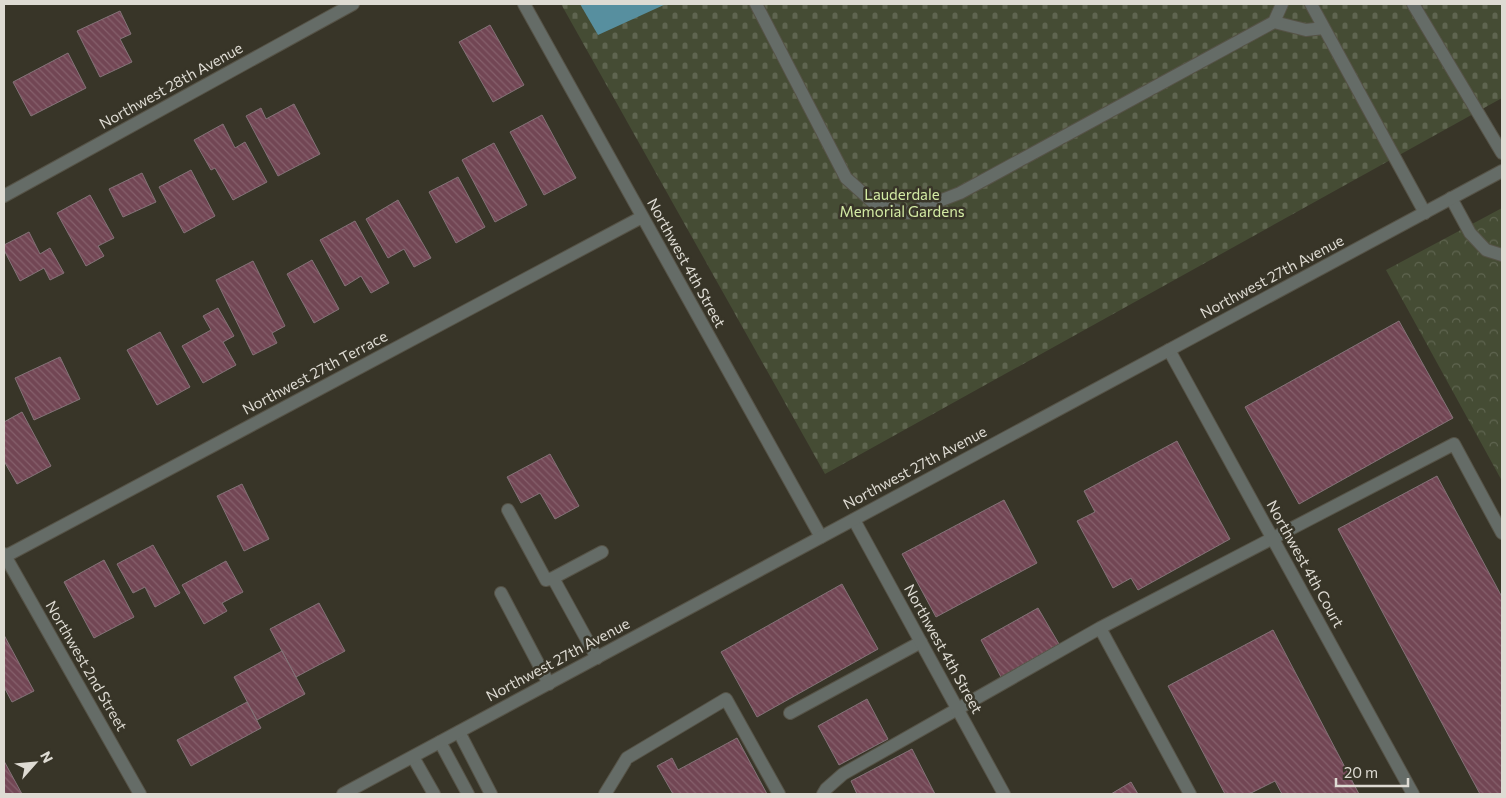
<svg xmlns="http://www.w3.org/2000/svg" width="1506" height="798" viewBox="0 0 1506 798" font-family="Commissioner,sans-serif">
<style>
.cemetery{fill:url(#cemetery-stones)}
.park{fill:url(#park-crowns)}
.water{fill:#578f9f}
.building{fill:url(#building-back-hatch);stroke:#847378}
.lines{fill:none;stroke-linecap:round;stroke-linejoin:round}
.service-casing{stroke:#565347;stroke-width:14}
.minor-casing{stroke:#565347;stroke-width:14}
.tertiary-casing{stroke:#565347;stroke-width:14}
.service{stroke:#656c67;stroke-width:12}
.minor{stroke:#656c67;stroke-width:12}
.tertiary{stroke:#656c67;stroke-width:12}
.labels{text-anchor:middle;stroke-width:5;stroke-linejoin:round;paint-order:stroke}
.street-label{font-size:15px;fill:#dedbd3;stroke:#383528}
.park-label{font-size:15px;fill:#d3eaa4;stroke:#383528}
</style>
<defs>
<pattern id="cemetery-stones" width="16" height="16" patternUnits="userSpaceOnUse" patternTransform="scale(1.25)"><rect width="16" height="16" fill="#454c34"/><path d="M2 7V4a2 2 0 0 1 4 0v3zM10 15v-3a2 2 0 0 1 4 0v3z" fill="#5f6550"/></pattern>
<pattern id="park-crowns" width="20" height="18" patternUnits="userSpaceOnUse" patternTransform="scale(1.25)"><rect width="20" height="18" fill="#454c34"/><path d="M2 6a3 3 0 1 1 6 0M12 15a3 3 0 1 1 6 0" fill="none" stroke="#5f6550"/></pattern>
<pattern id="building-back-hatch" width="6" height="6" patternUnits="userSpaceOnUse" patternTransform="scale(1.25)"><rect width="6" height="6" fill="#724654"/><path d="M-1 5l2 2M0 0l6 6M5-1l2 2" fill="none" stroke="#86606c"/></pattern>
</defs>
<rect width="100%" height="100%" fill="#383528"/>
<path class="cemetery" d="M 561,4 L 1502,4 L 1502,98 L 825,474 Z"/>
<path class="park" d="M 1502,208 L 1502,481 L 1386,270 Z"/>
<path class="water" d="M 580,4 L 666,4 L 598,35 Z"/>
<path class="building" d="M 120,11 L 131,34 L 120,39 L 132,62 L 100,77 L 77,31 Z
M 490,25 L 524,85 L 493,102 L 459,42 Z
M 68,53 L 86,88 L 31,116 L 13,82 Z
M 294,104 L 320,154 L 278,176 L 246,116 L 261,108 L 266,119 Z
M 542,115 L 576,178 L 544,195 L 510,132 Z
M 223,124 L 235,148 L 245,142 L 267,182 L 233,200 L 215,168 L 211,170 L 194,140 Z
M 494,143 L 527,205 L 495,222 L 462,160 Z
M 191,170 L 215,216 L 184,233 L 159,187 Z
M 142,173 L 156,202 L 123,217 L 109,189 Z
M 458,177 L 485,227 L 456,243 L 429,192 Z
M 90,195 L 114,238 L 98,246 L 104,256 L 86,266 L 57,213 Z
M 398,200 L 431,258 L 414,267 L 404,249 L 388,258 L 366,219 Z
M 355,221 L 389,283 L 371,293 L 361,276 L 345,286 L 320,240 Z
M 29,232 L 40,254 L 50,248 L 64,273 L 50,280 L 44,268 L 20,281 L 4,250 L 4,245 Z
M 312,260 L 339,309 L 314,323 L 287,274 Z
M 253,261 L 285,326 L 272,333 L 277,343 L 253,355 L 216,280 Z
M 218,308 L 234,336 L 223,342 L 236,365 L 203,383 L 182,346 L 211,330 L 203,316 Z
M 1399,321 L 1453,418 L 1299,504 L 1245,407 Z
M 160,332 L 190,387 L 157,405 L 127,350 Z
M 60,357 L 80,399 L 34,420 L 15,378 Z
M 22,412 L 51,466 L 17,484 L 4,461 L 4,422 Z
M 1177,441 L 1230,539 L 1138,590 L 1131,578 L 1113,588 L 1077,521 L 1095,512 L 1084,491 Z
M 550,454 L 579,506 L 555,519 L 540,493 L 521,503 L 507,477 Z
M 1437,476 L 1502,597 L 1502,794 L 1480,794 L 1338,529 Z
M 242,484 L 269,539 L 244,551 L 217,496 Z
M 1004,500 L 1037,563 L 936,617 L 902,554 Z
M 153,545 L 180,593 L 155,607 L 145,587 L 133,593 L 117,564 Z
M 104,560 L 134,617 L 94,638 L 64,582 Z
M 226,561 L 243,592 L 222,603 L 227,611 L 204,624 L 182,585 Z
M 842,584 L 878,649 L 757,717 L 721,652 Z
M 319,603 L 345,651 L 296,677 L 270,629 Z
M 1038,608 L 1059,644 L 1001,677 L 981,640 Z
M 1273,630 L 1359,794 L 1282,794 L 1275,781 L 1249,794 L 1225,794 L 1168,686 Z
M 4,635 L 34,691 L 12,702 L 4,687 Z
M 282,651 L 305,694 L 257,720 L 234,677 Z
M 867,699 L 888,739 L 839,765 L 818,726 Z
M 247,702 L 261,728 L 191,766 L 177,740 Z
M 737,738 L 767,794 L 673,794 L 657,766 L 672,758 L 678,770 Z
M 912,749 L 935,794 L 857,794 L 851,781 Z
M 4,761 L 22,794 L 4,794 Z
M 1131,782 L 1138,794 L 1111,794 Z"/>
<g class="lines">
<g class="service-casing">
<path id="service" d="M 756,4 L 846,178 L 876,205 L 908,213 L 960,193 L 1274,22 L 1306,30 L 1324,28
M 1311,4 L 1425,213
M 1413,4 L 1502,153
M 1274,22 L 1282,4
M 1451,198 L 1470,233 L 1486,250 L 1502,255
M 508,510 L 546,580 L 553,578
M 501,593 L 549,684
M 597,658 L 553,578 L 602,552
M 790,713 L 921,642
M 459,732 L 491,794
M 440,742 L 468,794
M 605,794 L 627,758 L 726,699 L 779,794
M 823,794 L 826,789 L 843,774 L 1100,628
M 1190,794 L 1100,628 L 1454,444 L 1502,533"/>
</g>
<g class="minor-casing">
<path id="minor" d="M 524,4 L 821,537
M 4,196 L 353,4
M 1169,350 L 1413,794
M 854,520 L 1004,794
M 4,554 L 140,794
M 4,557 L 642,217
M 413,757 L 434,794"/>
</g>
<g class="tertiary-casing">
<path id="tertiary" d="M 343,794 L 1502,171"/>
</g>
<use href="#service" class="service"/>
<use href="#minor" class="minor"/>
<use href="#tertiary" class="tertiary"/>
</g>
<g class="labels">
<g class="street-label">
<text transform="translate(171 86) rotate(-29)" y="5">Northwest 28th Avenue</text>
<text transform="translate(686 263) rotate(61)" y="5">Northwest 4th Street</text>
<text transform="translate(1272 277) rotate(-28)" y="5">Northwest 27th Avenue</text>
<text transform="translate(315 373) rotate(-28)" y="5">Northwest 27th Terrace</text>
<text transform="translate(915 468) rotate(-28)" y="5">Northwest 27th Avenue</text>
<text transform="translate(1305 564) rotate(61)" y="5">Northwest 4th Court</text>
<text transform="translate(943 649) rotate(61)" y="5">Northwest 4th Street</text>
<text transform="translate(558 660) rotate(-28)" y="5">Northwest 27th Avenue</text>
<text transform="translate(86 666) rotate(60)" y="5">Northwest 2nd Street</text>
</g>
<g class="park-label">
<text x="902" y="200">Lauderdale<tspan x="902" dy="17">Memorial Gardens</tspan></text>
</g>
</g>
<rect width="1506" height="798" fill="none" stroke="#dedbd3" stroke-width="10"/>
<g transform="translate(35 763) rotate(63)" stroke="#383528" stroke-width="4" paint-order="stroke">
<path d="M0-4L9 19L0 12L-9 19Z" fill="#dedbd3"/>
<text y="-8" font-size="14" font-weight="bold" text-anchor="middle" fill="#dedbd3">N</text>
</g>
<path d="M1336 778v8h72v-8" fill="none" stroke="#dedbd3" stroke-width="2.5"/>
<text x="1344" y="778" font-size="15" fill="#dedbd3" stroke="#383528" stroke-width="4" paint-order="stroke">20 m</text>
</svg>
